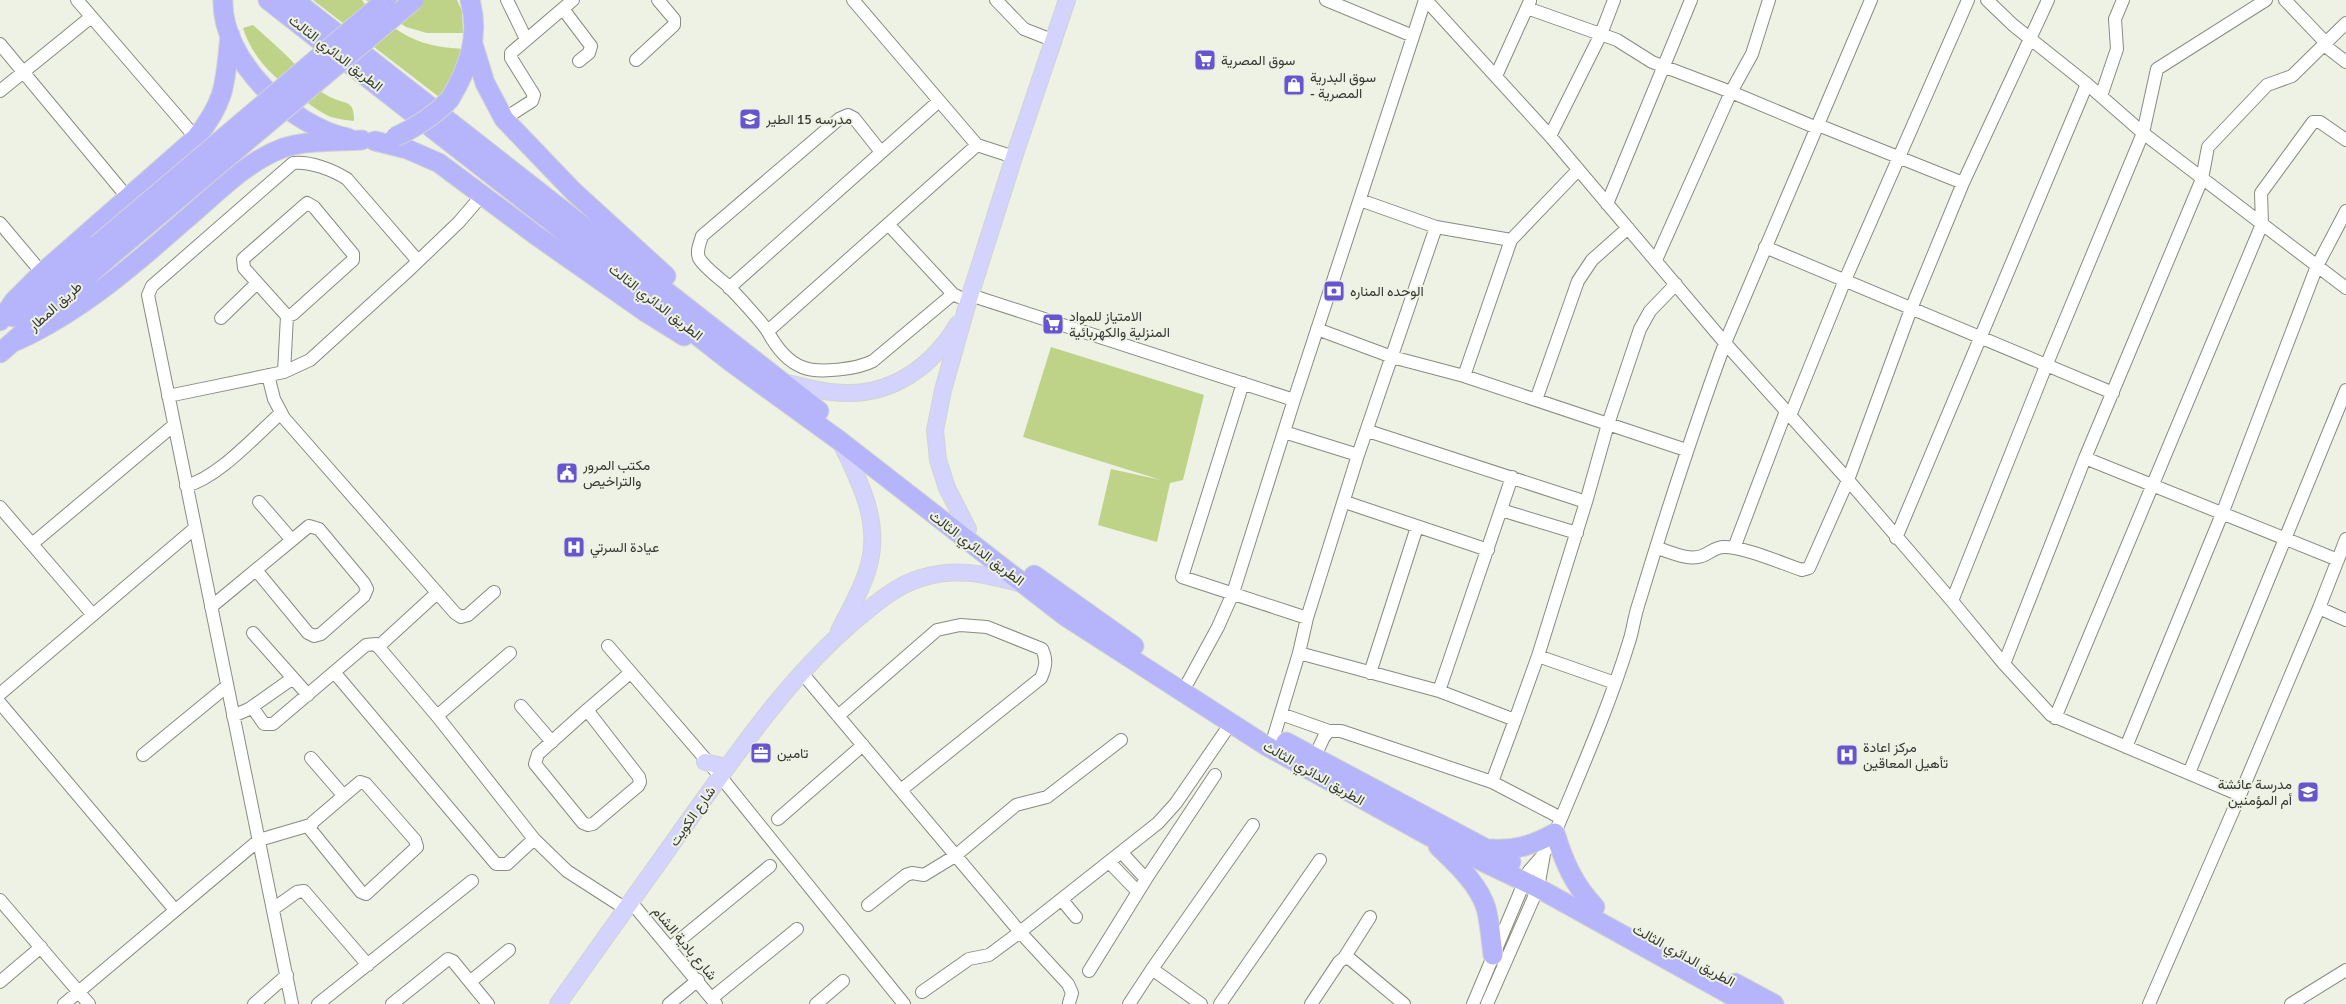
<svg xmlns="http://www.w3.org/2000/svg" width="2346" height="1004" viewBox="0 0 2346 1004" font-family="Signika,Vazirmatn,sans-serif">
<style>
.green{fill:#bed388}
.lines{fill:none;stroke-linecap:round;stroke-linejoin:round}
.minor-casing{stroke:#888c80;stroke-width:14}
.major-casing{stroke:#d3d3d2;stroke-width:18}
.highway-casing{stroke:#d3d3d2;stroke-width:21}
.minor{stroke:#fff;stroke-width:12}
.major{stroke:#d3d3fd;stroke-width:16}
.highway{stroke:#b6b5fb;stroke-width:19}
.highway-bridge-casing{stroke:#d3d3d2;stroke-width:21;stroke-linecap:butt}
.highway-bridge{stroke:#b6b5fb;stroke-width:19}
.labels{text-anchor:middle;stroke-width:4;stroke-linejoin:round;paint-order:stroke}
.street-label{font-size:14px;fill:#363832;stroke:#edf2e4}
.poi-label{font-size:14px;fill:#363832;stroke:#edf2e4;text-anchor:start}
</style>
<rect width="100%" height="100%" fill="#edf2e4"/>
<path class="green" d="M 313,0 L 362,0 C 368,9 376,15 385,21 C 412,42 430,47 464,49 L 449,85 L 439,97 Z
M 366,0 L 457,0 L 462,11 L 463,33 L 427,33 L 406,27 Z
M 253,25 C 265,36 277,46 288,57 C 301,70 313,89 330,97 C 346,105 354,99 354,121 C 346,120 338,119 331,117 C 319,112 308,103 298,96 C 273,76 253,59 243,28 Z
M 1051,347 L 1204,395 L 1183,480 L 1170,483 L 1157,542 L 1098,525 L 1111,469 L 1161,480 L 1023,437 Z"/>
<g class="lines">
<g class="minor-casing">
<path id="minor" d="M 77,0 L 196,138
M 507,0 L 526,39
M 853,0 L 977,145 L 1014,157
M 996,0 L 1024,29 L 1052,40
M 1326,0 L 1413,36
M 1426,0 L 1550,136 L 1725,343 C 1693,430 1665,517 1638,606 C 1634,618 1633,630 1629,642 C 1609,707 1581,770 1555,833 L 1544,854 L 1529,871 L 1473,1004
M 1871,0 L 1725,343 L 1848,480 L 1952,601 L 2004,664 L 2051,715 L 2240,795 L 2319,608 L 2346,539
M 1987,0 L 2013,25 L 2087,84 L 2143,133 L 2346,288
M 2285,0 L 2326,43
M 1527,8 L 1617,40 L 1652,62 L 1731,92 L 1817,128
M 563,9 L 591,46 L 589,53 L 579,61
M 0,44 L 128,198
M 2324,45 L 2346,62
M 636,60 L 674,25 L 674,19 L 658,0
M 1496,76 L 1530,1
M 0,91 L 91,17
M 2101,96 L 2117,49 L 2115,19 L 2123,0
M 504,119 L 532,101 L 534,95 L 511,58 L 511,53 L 573,0
M 1818,125 L 1963,183
M 1550,136 L 1601,34 L 1614,0
M 881,152 L 854,118 L 848,115 L 839,119 L 702,236 C 700,243 696,251 699,258 C 703,266 720,279 727,285 C 736,294 762,322 768,332 C 775,345 787,361 802,367 C 818,374 858,369 873,361 L 953,294
M 307,203 L 314,207 L 353,254 L 353,260 L 293,314 L 287,316 L 244,268 L 243,259 Z
M 1607,204 L 1691,0
M 0,223 L 42,273
M 888,224 L 953,294 L 959,297
M 1436,227 L 1511,240
M 1765,247 L 2113,393
M 1656,260 L 1731,92 L 1752,54 L 1769,0
M 729,288 L 939,101
M 970,295 L 1294,400
M 221,318 L 257,283
M 1317,329 L 1392,357 L 1464,376 L 1686,450
M 768,331 L 977,145
M 284,372 L 287,316
M 268,375 L 274,399 L 284,418 L 455,613 L 461,617 L 468,615 L 494,592
M 1464,376 L 1511,240 L 1578,170
M 1243,383 L 1182,577 L 1307,618 L 1358,455 L 1284,432
M 168,396 L 284,372 L 310,360 L 410,269 L 459,222 L 483,194
M 1536,400 L 1578,281 L 1592,260 L 1628,228
M 1790,416 L 1845,280 L 1968,0
M 1368,431 L 1586,502
M 1358,455 L 1436,227 L 1360,200
M 2085,458 L 2338,560
M 1512,477 L 1439,691 L 1515,720 L 1538,656
M 186,486 C 219,477 255,436 281,413
M 259,502 L 291,539
M 1345,502 L 1488,550
M 0,507 L 93,615
M 1501,510 L 1577,533
M 1896,538 L 2087,84
M 32,544 L 174,425
M 1657,548 C 1671,552 1688,561 1702,556 C 1710,553 1715,547 1724,547 C 1745,547 1781,563 1802,570 L 1809,568 L 1848,480 L 1911,309 L 1963,183 L 2048,0
M 1734,548 L 1786,411
M 1952,601 L 2046,366 L 2143,133 L 2157,69 L 2266,0
M 211,607 L 309,526 L 319,529 L 364,583 L 367,589 L 364,596 L 321,634 L 314,636 L 308,633 L 256,570
M 2319,608 L 2346,620
M 253,633 L 308,695
M 608,646 L 720,776 L 904,1004
M 378,647 L 437,593
M 1299,653 L 1439,691
M 2004,664 L 2085,458 L 2202,179 L 2208,147 L 2267,85 L 2292,76 L 2346,23
M 802,673 L 1020,932 L 989,955 L 969,959 L 922,992
M 1370,673 L 1417,527
M 1188,682 L 1218,627 L 1233,593 L 1294,400 L 1425,0
M 1615,683 L 1538,656 L 1586,502 L 1608,424 L 1640,329 L 1650,311 L 1676,284
M 0,694 L 195,528
M 0,703 L 175,910
M 521,706 L 552,742
M 252,707 L 264,724 L 273,724 L 366,645 L 376,644 L 437,716 L 534,839 L 507,864 L 496,864 L 334,672
M 587,710 L 639,777 L 640,782 L 638,786 L 593,824 L 588,825 L 583,823 L 535,764 L 538,754 Z
M 587,710 L 630,673
M 1281,714 L 1329,731
M 233,716 L 249,709 L 293,678
M 437,716 L 510,653
M 838,716 L 937,630 L 960,625 L 987,627 L 1042,649 C 1047,660 1046,666 1041,678 L 901,790
M 2055,718 L 2262,224 L 2261,193 L 2313,122 L 2320,122 L 2346,140
M 1274,736 L 1299,653 L 1307,618
M 2126,747 L 2222,514 L 2317,266 L 2346,211
M 143,755 L 227,686
M 311,758 L 343,795
M 1314,758 L 1324,737 L 1329,731 L 1341,731 L 1492,782 L 1515,720
M 2189,773 L 2346,390
M 360,782 L 366,784 L 415,840 L 417,847 L 366,894 L 361,892 L 310,829 L 313,822 Z
M 1492,782 L 1561,818
M 778,819 L 863,745
M 534,839 L 567,871 L 626,909
M 1122,853 L 1146,879
M 1110,863 L 1138,892
M 0,900 L 89,1004
M 1062,900 L 1076,917
M 631,902 L 716,1004
M 868,905 L 906,875 L 912,873 L 924,875 L 955,856 L 1016,805 L 1047,797 L 1121,740
M 273,909 L 297,892 L 304,891 L 368,965
M 670,948 L 770,866
M 1344,958 L 1370,917
M 1152,969 L 1253,825
M 1089,971 L 1146,879 L 1215,775
M 471,981 L 509,950
M 0,982 L 41,947
M 712,998 L 797,929
M 1069,1003 L 1072,993 L 1068,984 L 1020,932 L 1158,823 L 1176,803 L 1231,723
M 64,1004 L 259,840 L 310,825
M 254,1004 L 287,975
M 292,1004 L 148,295 L 152,286 L 293,163 C 310,161 333,170 347,179 L 418,261
M 318,1004 L 472,881
M 392,1004 L 448,959 L 453,961 L 488,1004
M 669,1004 L 698,980
M 816,1004 L 843,981
M 1129,1004 L 1152,969 L 1201,1004
M 1220,1004 L 1320,860
M 1311,1004 L 1339,962 L 1344,958 L 1350,959 L 1404,1004
M 1487,1004 L 1538,888 L 1544,854
M 2149,1004 L 2240,795
M 2291,1004 L 2346,970"/>
</g>
<g class="major-casing">
<path id="major" d="M 783,382 C 804,387 825,393 847,393 C 895,394 934,364 958,324
M 968,529 L 947,488 L 938,460 L 935,430 L 943,390 L 968,302 L 1014,157 L 1067,0
M 839,631 C 850,609 863,588 869,565 C 881,521 859,480 840,441
M 705,762 L 726,767
M 558,1004 C 598,947 639,891 679,834 C 734,758 785,680 857,619 C 876,603 897,585 921,578 C 956,567 986,574 1021,584"/>
</g>
<g class="highway-casing">
<path id="highway" d="M 223,0 C 221,60 292,127 348,138
M 268,0 L 731,362 L 840,441 L 1065,616 L 1265,745 L 1429,836 L 1538,888 L 1747,1004
M 294,0 L 819,411
M 473,44 L 485,83 L 504,119 L 573,191 L 666,276
M 450,99 C 469,67 480,36 470,0
M 375,141 L 407,149 L 439,163 L 537,236 L 644,311 L 684,336
M 13,317 L 97,245
M 0,321 L 14,301 L 42,273 L 196,138 C 227,99 225,82 230,35
M 16,341 C 80,312 133,266 185,220 C 215,195 245,162 283,148 C 307,140 337,142 362,140
M 0,353 L 108,258
M 1034,575 L 1134,646
M 1286,742 L 1511,862
M 1438,846 C 1456,864 1478,883 1486,908 C 1490,923 1491,940 1493,955
M 1491,849 C 1515,851 1533,845 1555,833 C 1564,862 1574,885 1595,907
M 1735,983 L 1774,1004"/>
</g>
<use href="#minor" class="minor"/>
<use href="#major" class="major"/>
<use href="#highway" class="highway"/>
<g class="highway-bridge-casing">
<path id="highway-bridge" d="M 395,137 C 417,127 434,116 450,99
M 97,245 L 386,0
M 108,258 L 414,0"/>
</g>
<use href="#highway-bridge" class="highway-bridge"/>
</g>
<defs>
<g id="supermarket-square" transform="scale(1.125)"><rect x="-9" y="-9" width="18" height="18" rx="4" fill="#6655ce" stroke="#edf2e4"/><path d="M-6-5.5h2.5l.6 2H6L4.5 2H-2.5L-4.4-4H-6ZM-1.5 3.2a1.3 1.3 0 1 0 .1 0ZM3 3.2a1.3 1.3 0 1 0 .1 0Z" fill="#fff"/></g>
<g id="shop-square" transform="scale(1.125)"><rect x="-9" y="-9" width="18" height="18" rx="4" fill="#6655ce" stroke="#edf2e4"/><path d="M-5-2.5h2.3a2.7 3.5 0 0 1 5.4 0H5L5.5 6h-11ZM-1.5-2.5h3a1.5 2.3 0 0 0-3 0Z" fill="#fff"/></g>
<g id="school-square" transform="scale(1.125)"><rect x="-9" y="-9" width="18" height="18" rx="4" fill="#6655ce" stroke="#edf2e4"/><path d="M0-5L7-2L0 1L-7-2ZM-4 1L0 2.5L4 1V4Q0 6-4 4Z" fill="#fff"/></g>
<g id="bank-square" transform="scale(1.125)"><rect x="-9" y="-9" width="18" height="18" rx="4" fill="#6655ce" stroke="#edf2e4"/><path d="M-6-4H6V4H-6ZM0-2.3a2.3 2.3 0 1 0 0 4.6a2.3 2.3 0 1 0 0-4.6Z" fill="#fff"/></g>
<g id="civic-square" transform="scale(1.125)"><rect x="-9" y="-9" width="18" height="18" rx="4" fill="#6655ce" stroke="#edf2e4"/><path d="M-.6-6.5H3V-4.5H.6V-3L4-1V1h2V6H-6V1h2V-1L-.6-3ZM-1.2 2.5V6h2.4V2.5Z" fill="#fff"/></g>
<g id="hospital-square" transform="scale(1.125)"><rect x="-9" y="-9" width="18" height="18" rx="4" fill="#6655ce" stroke="#edf2e4"/><path d="M-5-5h3v3.5h4V-5h3V5h-3V1.5h-4V5h-3Z" fill="#fff"/></g>
<g id="office-square" transform="scale(1.125)"><rect x="-9" y="-9" width="18" height="18" rx="4" fill="#6655ce" stroke="#edf2e4"/><path d="M-6-3h4V-5.5h4V-3h4V5H-6ZM-1-4.5V-3h2v-1.5ZM-6 0V1H6V0Z" fill="#fff"/></g>
</defs>
<g fill-rule="evenodd">
<use href="#supermarket-square" x="1205" y="60"/>
<use href="#shop-square" x="1294" y="85"/>
<use href="#school-square" x="750" y="119"/>
<use href="#bank-square" x="1334" y="291"/>
<use href="#supermarket-square" x="1053" y="324"/>
<use href="#civic-square" x="567" y="473"/>
<use href="#hospital-square" x="574" y="547"/>
<use href="#office-square" x="761" y="753"/>
<use href="#hospital-square" x="1847" y="755"/>
<use href="#school-square" x="2308" y="792"/>
</g>
<g class="labels">
<g class="street-label">
<text transform="translate(336 53) rotate(38)" y="5">الطريق الدائري الثالث</text>
<text transform="translate(656 302) rotate(38)" y="5">الطريق الدائري الثالث</text>
<text transform="translate(55 306) rotate(-42)" y="5">طريق المطار</text>
<text transform="translate(977 548) rotate(37)" y="5">الطريق الدائري الثالث</text>
<text transform="translate(1314 773) rotate(30)" y="5">الطريق الدائري الثالث</text>
<text transform="translate(692 816) rotate(-55)" y="5">شارع الكويت</text>
<text transform="translate(685 943) rotate(50)" y="5">شارع بادية الشام</text>
<text transform="translate(1684 955) rotate(29)" y="5">الطريق الدائري الثالث</text>
</g>
<g class="poi-label">
<text x="1221" y="65">سوق المصرية</text>
<text x="1310" y="82">سوق البدرية<tspan x="1310" dy="16">- المصرية</tspan></text>
<text x="766" y="124">مدرسه 15 الطير</text>
<text x="1350" y="296">الوحده المناره</text>
<text x="1069" y="321">الامتياز للمواد<tspan x="1069" dy="16">المنزلية والكهربائية</tspan></text>
<text x="583" y="470">مكتب المرور<tspan x="583" dy="16">والتراخيص</tspan></text>
<text x="590" y="552">عيادة السرتي</text>
<text x="1863" y="752">مركز اعادة<tspan x="1863" dy="16">تأهيل المعاقين</tspan></text>
<text x="777" y="758">تامين</text>
<text x="2292" y="789" text-anchor="end">مدرسة عائشة<tspan x="2292" dy="16">أم المؤمنين</tspan></text>
</g>
</g>
</svg>
